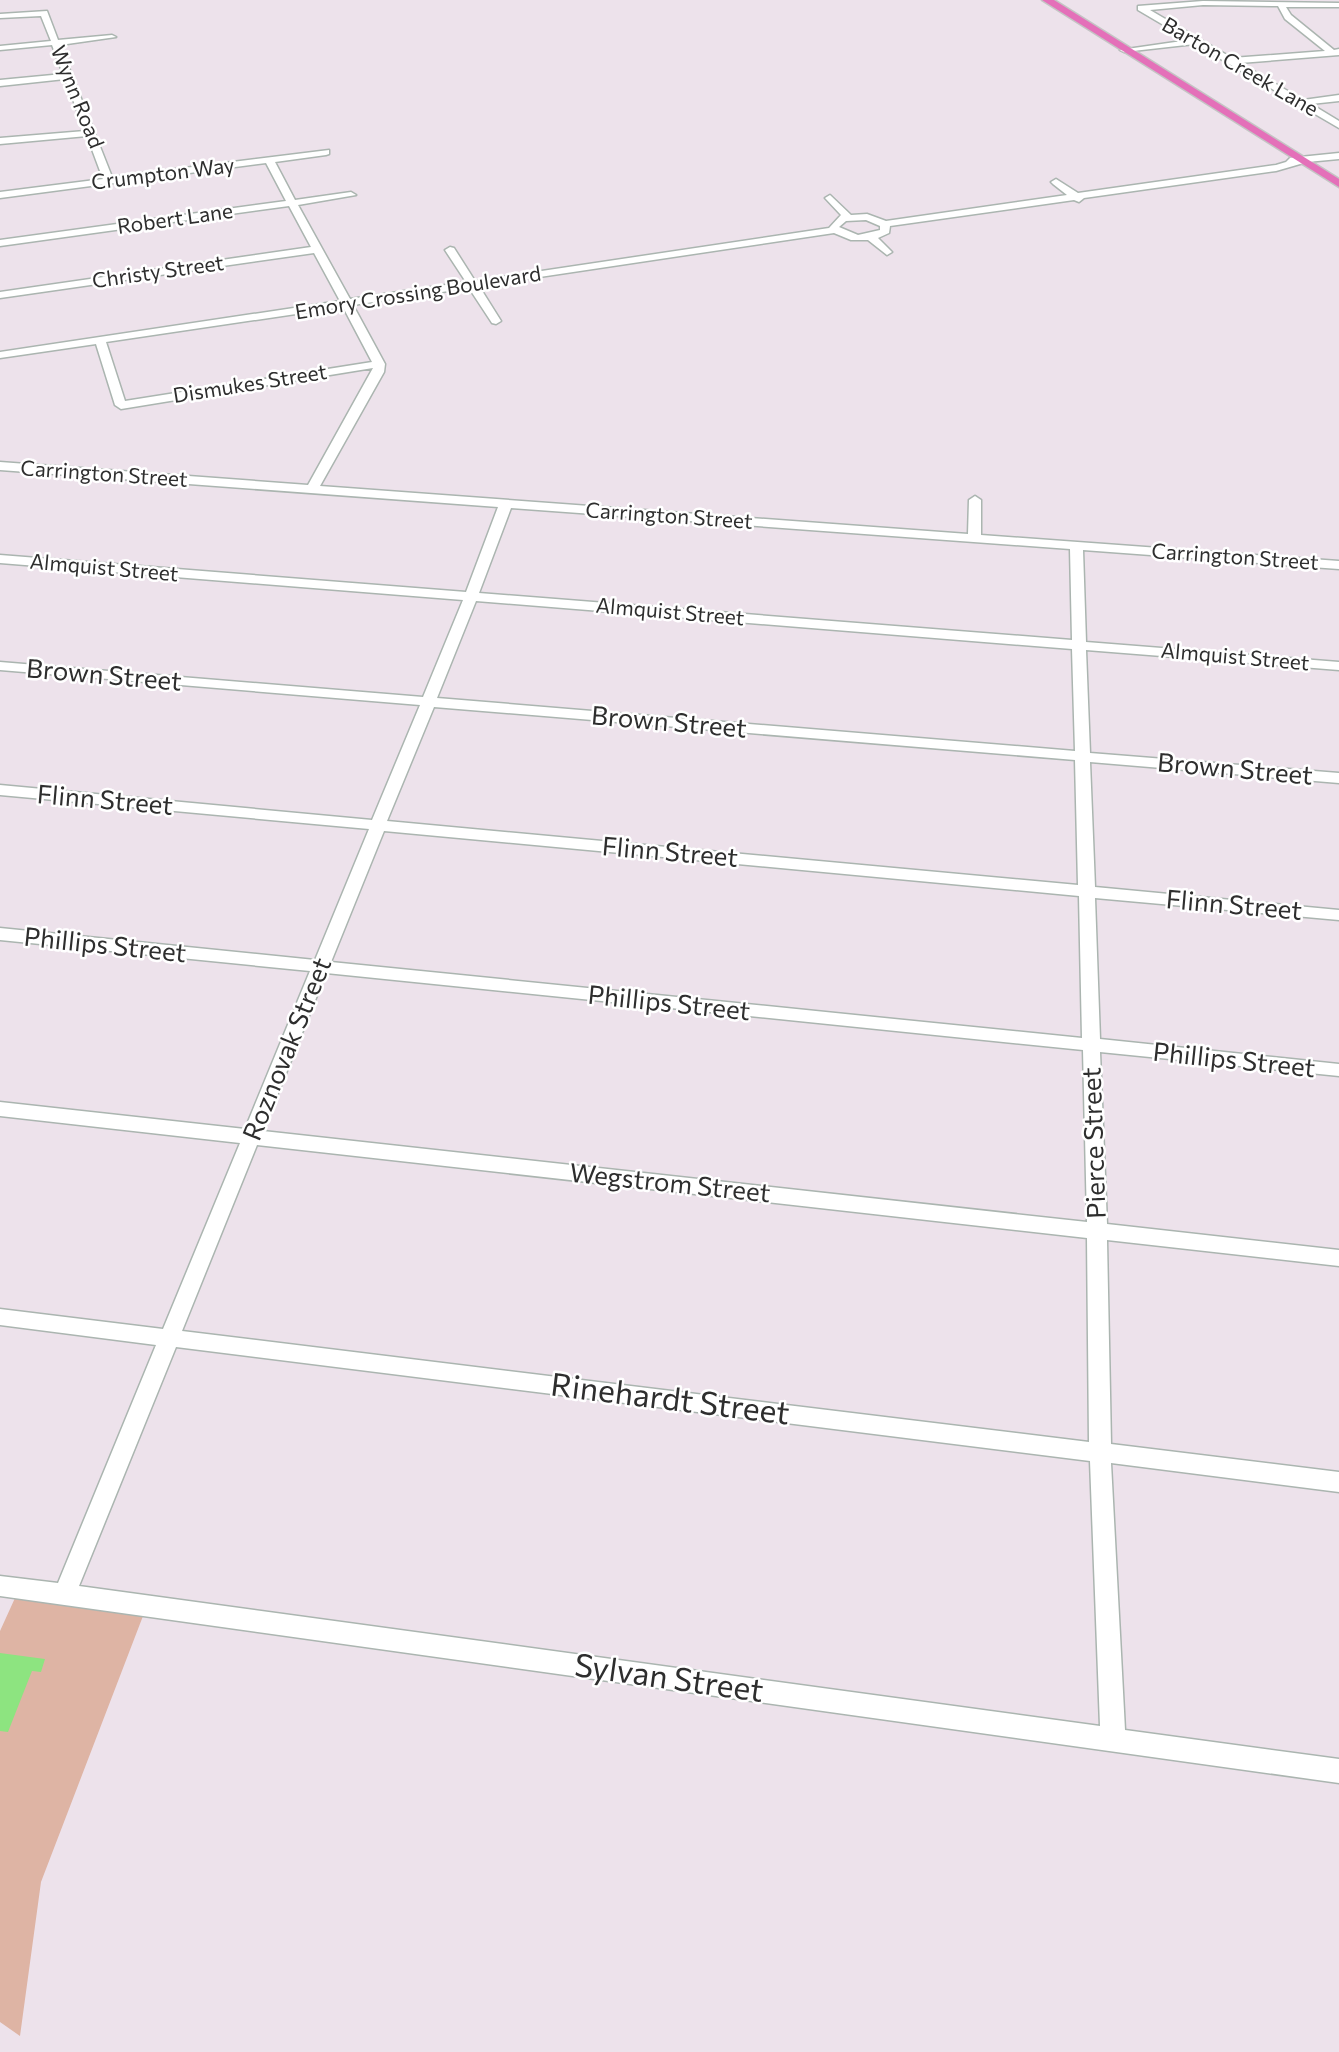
<svg xmlns="http://www.w3.org/2000/svg" width="1339" height="2052" viewBox="0 0 1339 2052" font-family="Commissioner,sans-serif">
<style>
.green{fill:#deb4a4}
.water{fill:#8de480}
.lines{fill:none;stroke-linecap:round;stroke-linejoin:round}
.minor-casing{stroke:#abb5b0;stroke-width:3}
.major-casing{stroke:#c4c4c4;stroke-width:3}
.minor{fill:#fff;fill-rule:evenodd}
.major{fill:#e470b9;fill-rule:evenodd}
.labels{text-anchor:middle;stroke-width:5;stroke-linejoin:round;paint-order:stroke}
.far-street-label{font-size:21px;fill:#2e2e2e;stroke:#fff}
.street-label{font-size:26px;fill:#2e2e2e;stroke:#fff}
.near-street-label{font-size:32px;fill:#2e2e2e;stroke:#fff}
</style>
<rect width="100%" height="100%" fill="#ede2eb"/>
<path class="green" d="M 15,1598 L 143,1616 L 41,1882 L 20,2036 L 0,2022 L 0,1631 Z"/>
<path class="water" d="M 0,1653 L 45,1659 L 41,1672 L 32,1671 L 8,1732 L 0,1731 Z"/>
<g class="lines">
<g class="minor-casing">
<path id="minor" d="M 1203,1 L 1339,3 L 1339,7 L 1286,7 L 1291,15 L 1334,50 L 1339,49 L 1339,55 L 1240,63 L 1303,100 L 1339,95 L 1339,101 L 1311,104 L 1339,121 L 1339,128 L 1195,44 L 1124,52 L 1120,50 L 1189,40 L 1138,10 L 1138,6 ZM 1203,5 L 1278,6 L 1285,19 L 1325,51 L 1232,58 L 1150,10 Z
M 47,11 L 58,40 L 112,35 L 116,37 L 60,45 L 112,177 L 329,150 L 329,154 L 326,155 L 275,162 L 295,200 L 351,192 L 356,195 L 298,205 L 350,299 L 466,282 L 445,250 L 450,247 L 454,248 L 475,281 L 829,228 L 841,215 L 825,198 L 830,195 L 851,215 L 867,214 L 886,221 L 1067,195 L 1053,184 L 1051,182 L 1056,179 L 1078,193 L 1276,165 L 1286,162 L 1290,158 L 1339,153 L 1339,159 L 1307,162 L 1276,171 L 1084,198 L 1079,202 L 1074,200 L 890,226 L 889,233 L 878,238 L 892,252 L 887,255 L 868,240 L 851,240 L 834,233 L 479,286 L 501,321 L 496,324 L 492,323 L 469,288 L 353,305 L 385,364 L 384,372 L 320,486 L 968,534 L 969,500 L 975,496 L 981,500 L 981,535 L 1339,561 L 1339,569 L 1083,550 L 1086,642 L 1339,662 L 1339,670 L 1086,650 L 1090,753 L 1339,773 L 1339,783 L 1090,762 L 1095,887 L 1339,910 L 1339,920 L 1095,898 L 1100,1039 L 1339,1064 L 1339,1076 L 1100,1052 L 1107,1224 L 1339,1250 L 1339,1266 L 1107,1240 L 1111,1444 L 1339,1472 L 1339,1492 L 1111,1463 L 1125,1730 L 1339,1759 L 1339,1783 L 0,1596 L 0,1576 L 58,1583 L 156,1345 L 0,1325 L 0,1309 L 163,1329 L 240,1143 L 0,1116 L 0,1102 L 245,1129 L 310,971 L 0,940 L 0,928 L 315,960 L 369,829 L 0,795 L 0,785 L 372,820 L 420,705 L 0,670 L 0,662 L 423,697 L 463,600 L 0,563 L 0,555 L 466,592 L 498,507 L 0,470 L 0,462 L 308,485 L 373,368 L 121,409 L 115,405 L 96,344 L 0,358 L 0,352 L 340,301 L 314,253 L 0,298 L 0,292 L 311,247 L 289,206 L 0,246 L 0,240 L 286,201 L 266,163 L 0,198 L 0,192 L 103,179 L 87,136 L 0,144 L 0,138 L 85,131 L 65,79 L 0,86 L 0,80 L 63,74 L 52,45 L 0,50 L 0,46 L 51,41 L 41,16 L 0,18 L 0,14 ZM 866,220 L 880,226 L 880,230 L 858,235 L 839,227 L 846,221 ZM 343,307 L 372,362 L 125,401 L 106,342 ZM 511,508 L 1070,549 L 1072,640 L 479,593 ZM 476,601 L 1072,649 L 1075,751 L 437,698 ZM 434,707 L 1075,760 L 1078,885 L 387,821 ZM 384,831 L 1079,896 L 1082,1038 L 331,962 ZM 326,973 L 1083,1050 L 1087,1222 L 263,1131 ZM 257,1145 L 1087,1238 L 1089,1442 L 182,1331 ZM 176,1347 L 1090,1461 L 1100,1726 L 79,1586 Z"/>
</g>
<g class="major-casing">
<path id="major" d="M 1042,0 L 1054,0 L 1339,179 L 1339,187 Z"/>
</g>
<use href="#minor" class="minor"/>
<use href="#major" class="major"/>
</g>
<g class="labels">
<g class="far-street-label">
<text transform="translate(1240 67) rotate(30)" y="7">Barton Creek Lane</text>
<text transform="translate(77 97) rotate(68)" y="7">Wynn Road</text>
<text transform="translate(163 174) rotate(-7)" y="7">Crumpton Way</text>
<text transform="translate(175 219) rotate(-8)" y="7">Robert Lane</text>
<text transform="translate(158 272) rotate(-8)" y="7">Christy Street</text>
<text transform="translate(418 293) rotate(-9)" y="7">Emory Crossing Boulevard</text>
<text transform="translate(250 384) rotate(-9)" y="7">Dismukes Street</text>
<text transform="translate(104 474) rotate(4)" y="7">Carrington Street</text>
<text transform="translate(669 516) rotate(4)" y="7">Carrington Street</text>
<text transform="translate(1235 557) rotate(4)" y="7">Carrington Street</text>
<text transform="translate(104 568) rotate(5)" y="7">Almquist Street</text>
<text transform="translate(670 612) rotate(5)" y="7">Almquist Street</text>
<text transform="translate(1235 657) rotate(5)" y="7">Almquist Street</text>
</g>
<g class="street-label">
<text transform="translate(104 675) rotate(5)" y="9">Brown Street</text>
<text transform="translate(669 722) rotate(5)" y="9">Brown Street</text>
<text transform="translate(1235 769) rotate(5)" y="9">Brown Street</text>
<text transform="translate(105 800) rotate(5)" y="9">Flinn Street</text>
<text transform="translate(670 852) rotate(5)" y="9">Flinn Street</text>
<text transform="translate(1234 905) rotate(5)" y="9">Flinn Street</text>
<text transform="translate(105 945) rotate(6)" y="9">Phillips Street</text>
<text transform="translate(669 1003) rotate(6)" y="9">Phillips Street</text>
<text transform="translate(287 1049) rotate(-68)" y="9">Roznovak Street</text>
<text transform="translate(1234 1060) rotate(6)" y="9">Phillips Street</text>
<text transform="translate(1094 1143) rotate(-92)" y="9">Pierce Street</text>
<text transform="translate(670 1183) rotate(6)" y="9">Wegstrom Street</text>
</g>
<g class="near-street-label">
<text transform="translate(670 1399) rotate(7)" y="11">Rinehardt Street</text>
<text transform="translate(669 1678) rotate(8)" y="11">Sylvan Street</text>
</g>
</g>
</svg>
